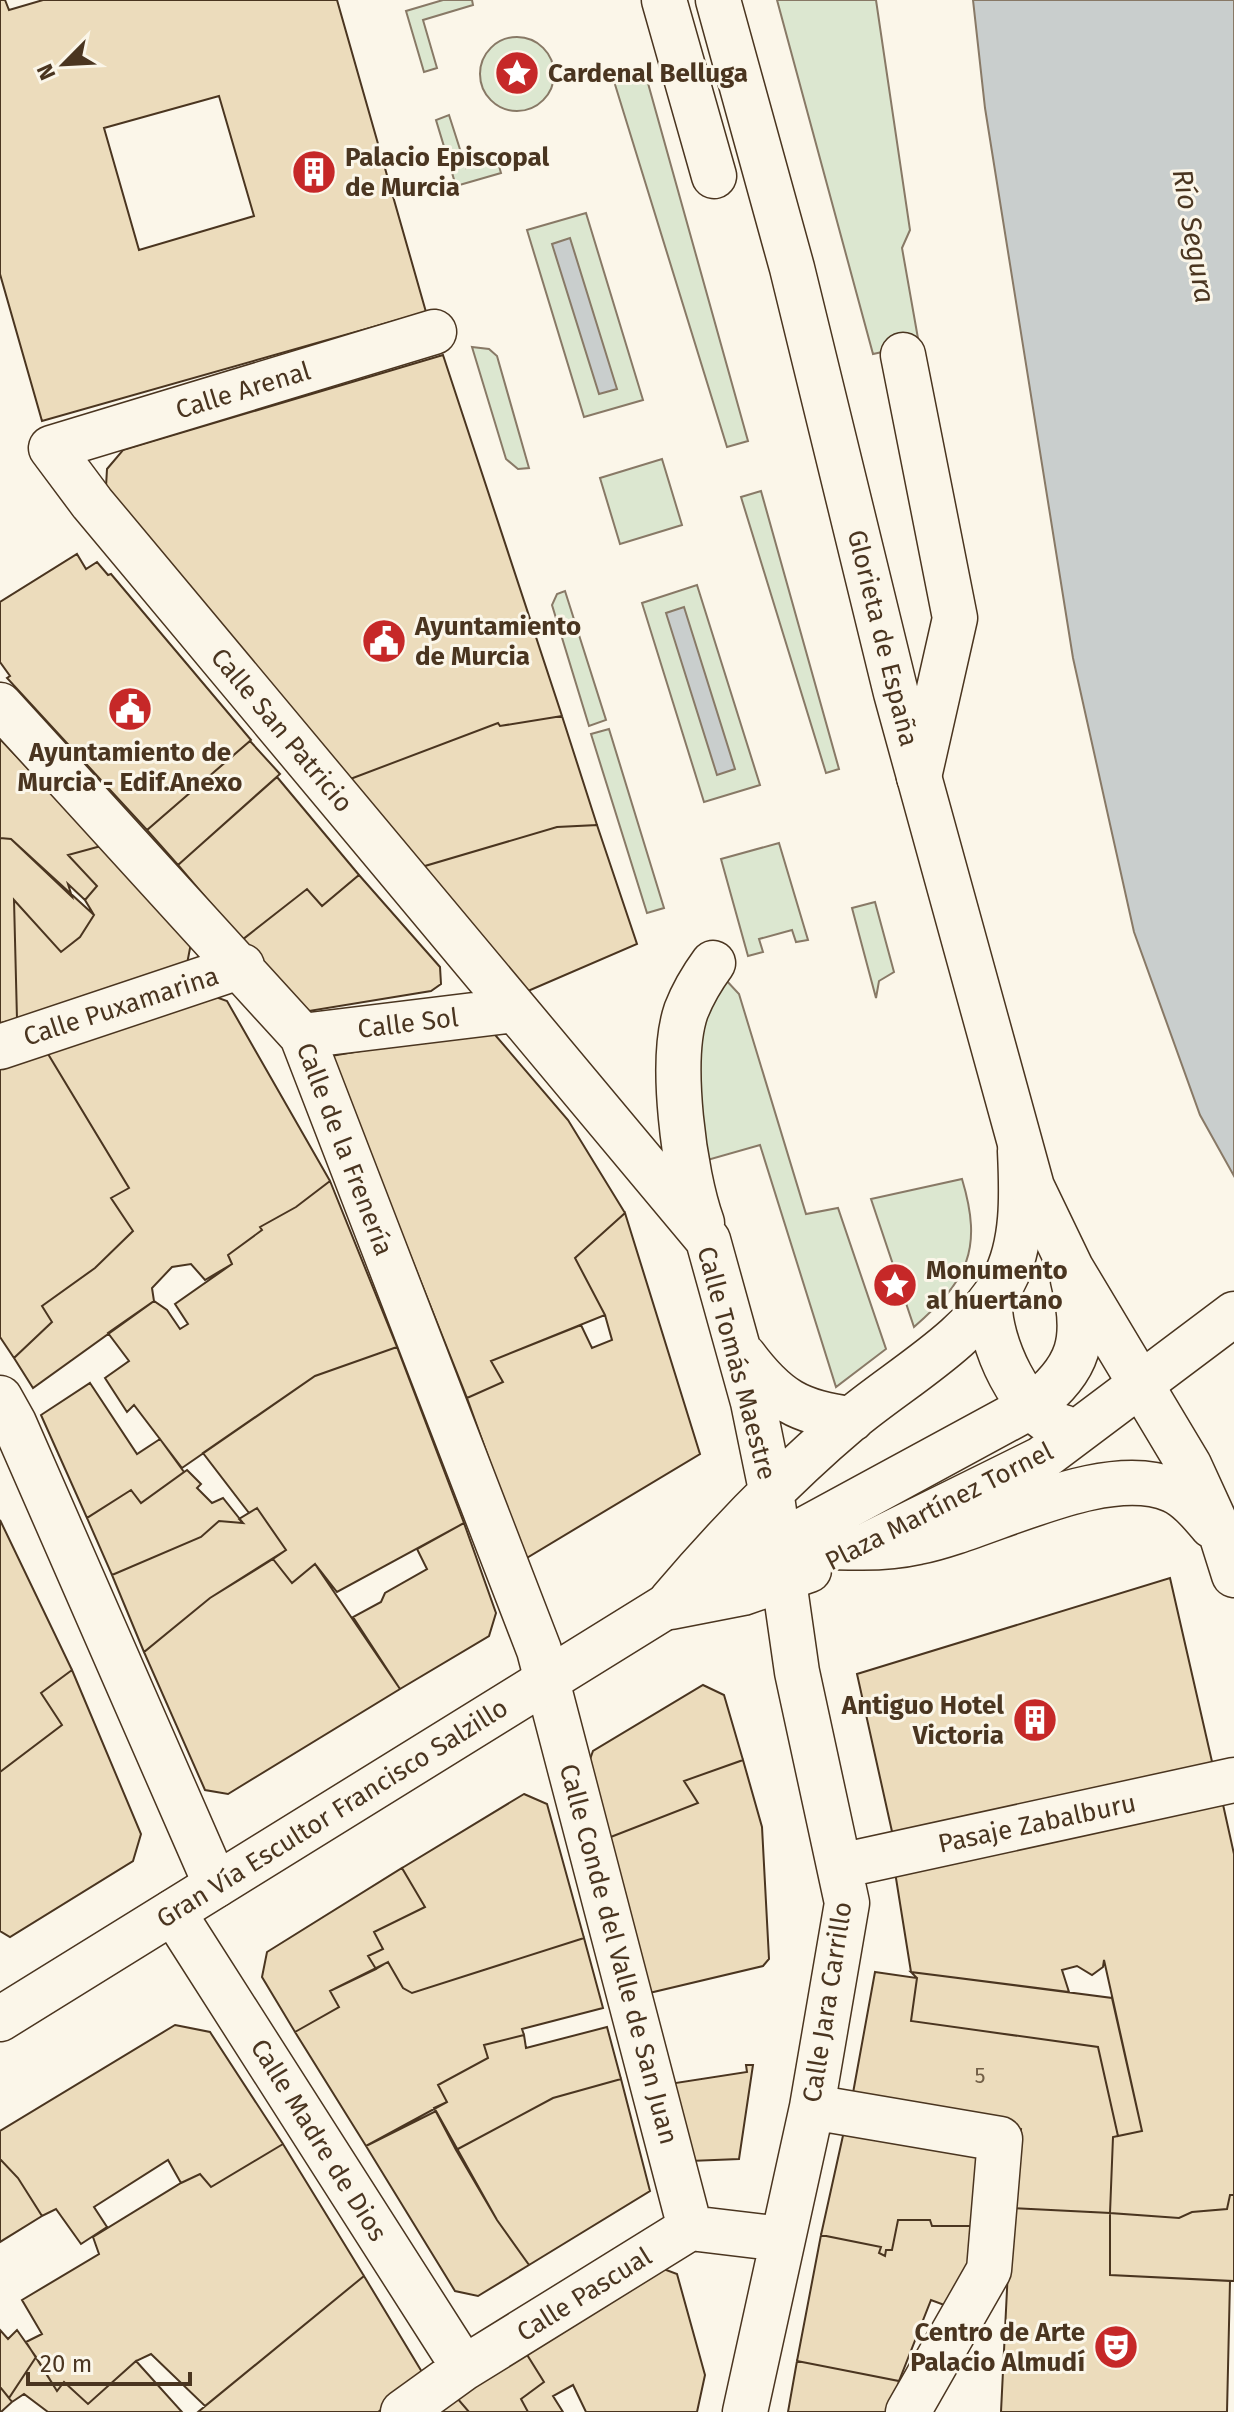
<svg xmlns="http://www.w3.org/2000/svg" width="1234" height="2412" viewBox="0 0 1234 2412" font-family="'Fira Sans',sans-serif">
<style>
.green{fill:#dce7d0;stroke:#887966;stroke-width:2}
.water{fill:#c9cecd;stroke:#887966;stroke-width:2}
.building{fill:#ecdcbc;stroke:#4a3520;stroke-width:2;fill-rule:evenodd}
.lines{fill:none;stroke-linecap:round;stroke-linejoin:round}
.minor-casing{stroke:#4a3520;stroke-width:47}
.major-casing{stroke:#4a3520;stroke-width:47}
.minor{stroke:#fbf6e9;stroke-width:44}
.major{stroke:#fbf6e9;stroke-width:44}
.labels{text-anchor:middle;stroke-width:6;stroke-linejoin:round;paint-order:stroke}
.number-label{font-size:22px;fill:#725f47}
.poi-label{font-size:26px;font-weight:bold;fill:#4a3520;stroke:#fbf6e9;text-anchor:start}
.street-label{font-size:26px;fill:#4a3520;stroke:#fbf6e9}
.water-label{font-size:28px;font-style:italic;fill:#4a3520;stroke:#fbf6e9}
</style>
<rect width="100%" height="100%" fill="#fbf6e9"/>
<path class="green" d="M 443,0 L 472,0 L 473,5 L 423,20 L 437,68 L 424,72 L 406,11 Z
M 777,0 L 876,0 L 910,230 L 902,248 L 919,344 L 873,354 Z
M480 74a37 37 0 1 1 74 0a37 37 0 1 1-74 0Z
M 644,69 L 748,441 L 727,447 L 613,78 Z
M 449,115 L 466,168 L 497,159 L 501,173 L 456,186 L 436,120 Z
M 586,213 L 643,400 L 584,417 L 527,230 Z
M 472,347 L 489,349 L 497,356 L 529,468 L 518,469 L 506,459 Z
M 662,459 L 682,525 L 620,544 L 600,478 Z
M 761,491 L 839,769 L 826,773 L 741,497 Z
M 697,585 L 760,785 L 704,802 L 642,603 Z
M 565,591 L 606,720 L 589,726 L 552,605 L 557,594 Z
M 609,729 L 664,908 L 647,913 L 591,734 Z
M 779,843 L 808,940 L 796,942 L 792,930 L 759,939 L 763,952 L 748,956 L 721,859 Z
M 875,902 L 894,972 L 879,981 L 876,998 L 852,908 Z
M 725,979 L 739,994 L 806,1214 L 838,1208 L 886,1349 L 836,1387 L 760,1145 L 704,1161 L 698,1054 L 705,1010 Z
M 962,1179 C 983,1249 968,1280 914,1327 L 871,1199 Z"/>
<path class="water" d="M 973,0 L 1234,0 L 1234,1176 L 1200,1115 L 1134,932 L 1073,658 L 985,108 Z
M 570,238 L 617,389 L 599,394 L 552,244 Z
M 684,607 L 735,769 L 717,775 L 666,613 Z"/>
<path class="building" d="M 0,0 L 5,0 L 9,10 L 43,0 L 337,0 L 426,312 L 42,421 L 0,274 ZM 219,96 L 254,216 L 139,250 L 104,128 Z
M 443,355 L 562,716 L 500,726 L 498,723 L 345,781 L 106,487 L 107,469 L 123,450 Z
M 77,554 L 86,569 L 97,562 L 108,575 L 111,574 L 251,740 L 147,830 L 7,678 L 10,676 L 0,662 L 0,602 Z
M 562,716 L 597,825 L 557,827 L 418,868 L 345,781 L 498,723 L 500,726 Z
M 0,739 L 101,846 L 68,855 L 97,886 L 85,900 L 68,884 L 72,897 L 11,839 L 0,838 Z
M 250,741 L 280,774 L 178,865 L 147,830 Z
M 277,777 L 359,875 L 322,906 L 307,889 L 242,940 L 178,865 Z
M 597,825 L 637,944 L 528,991 L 418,868 L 557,827 Z
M 0,838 L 11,839 L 94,915 L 80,937 L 61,952 L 14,900 L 17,1019 L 0,1023 Z
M 101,846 L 191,943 L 187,964 L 17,1019 L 14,900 L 61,952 L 80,937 L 94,915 L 85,900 L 97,886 L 68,855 Z
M 359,875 L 440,967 L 441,984 L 431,991 L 303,1012 L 242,940 L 307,889 L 322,906 Z
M 199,991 L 227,1001 L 330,1181 L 296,1207 L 260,1227 L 262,1230 L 228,1255 L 232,1264 L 205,1280 L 191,1264 L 172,1267 L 152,1288 L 154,1301 L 33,1388 L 14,1358 L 52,1322 L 42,1306 L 95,1268 L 133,1231 L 111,1198 L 129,1188 L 42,1044 Z
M 490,1029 L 568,1120 L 625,1213 L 575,1258 L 605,1315 L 491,1361 L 503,1382 L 467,1398 L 331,1056 Z
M 42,1044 L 129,1188 L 111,1198 L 133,1231 L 95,1268 L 42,1306 L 52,1322 L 14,1358 L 0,1337 L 0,1067 Z
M 330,1181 L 397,1347 L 315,1376 L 182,1468 L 134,1405 L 127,1412 L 105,1378 L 129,1361 L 108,1333 L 154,1301 L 167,1310 L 180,1329 L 188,1324 L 175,1304 L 232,1264 L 228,1255 L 262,1230 L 260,1227 L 296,1207 Z
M 625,1213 L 700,1454 L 525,1559 L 467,1398 L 503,1382 L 491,1361 L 581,1325 L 592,1348 L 612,1340 L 605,1315 L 575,1258 Z
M 397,1347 L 464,1523 L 337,1592 L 315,1564 L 292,1583 L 273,1559 L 286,1550 L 257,1508 L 249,1513 L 203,1453 L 315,1376 Z
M 90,1383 L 137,1454 L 160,1439 L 184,1472 L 141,1503 L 131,1490 L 87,1518 L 41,1415 Z
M 187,1470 L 201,1484 L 197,1488 L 212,1503 L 223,1498 L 243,1523 L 219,1521 L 201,1537 L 112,1575 L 87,1518 L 131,1490 L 141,1503 Z
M 257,1508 L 286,1550 L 210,1598 L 144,1652 L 112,1575 L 201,1537 L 219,1521 L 243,1523 L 239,1519 Z
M 0,1520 L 72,1670 L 41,1693 L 62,1725 L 0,1772 Z
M 464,1523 L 496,1613 L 489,1636 L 400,1689 L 353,1617 L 381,1602 L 385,1593 L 427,1569 L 417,1549 Z
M 273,1559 L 292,1583 L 315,1564 L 400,1689 L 228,1794 L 205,1790 L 144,1652 L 210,1598 Z
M 1170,1578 L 1213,1766 L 893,1836 L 857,1674 Z
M 72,1670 L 141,1834 L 133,1861 L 10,1937 L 0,1931 L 0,1772 L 62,1725 L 41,1693 Z
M 703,1685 L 724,1695 L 743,1760 L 684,1781 L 698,1803 L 603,1840 L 584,1776 L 593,1751 Z
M 743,1760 L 762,1827 L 769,1959 L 763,1966 L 645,1994 L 603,1840 L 698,1803 L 684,1781 Z
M 524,1794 L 547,1804 L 584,1938 L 412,1993 L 403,1988 L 388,1962 L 376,1969 L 368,1956 L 383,1949 L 374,1932 L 425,1907 L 402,1868 Z
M 1222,1800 L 1234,1854 L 1234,2195 L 1230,2195 L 1227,2209 L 1192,2212 L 1179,2218 L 1110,2213 L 1113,2137 L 1142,2131 L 1104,1960 L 1103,1967 L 1092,1975 L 1077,1966 L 1062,1970 L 1069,1992 L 911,1972 L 895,1872 Z
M 402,1868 L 425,1907 L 374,1932 L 383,1949 L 368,1956 L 376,1969 L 330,1991 L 339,2007 L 295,2032 L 262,1977 L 267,1952 Z
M 584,1938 L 603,2008 L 522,2029 L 524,2035 L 484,2045 L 488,2058 L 438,2085 L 447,2102 L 366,2146 L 295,2032 L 339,2007 L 330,1991 L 388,1962 L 403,1988 L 412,1993 Z
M 875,1972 L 917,1978 L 911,2021 L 1098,2047 L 1118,2136 L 1113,2137 L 1110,2213 L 1011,2208 L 1021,2129 L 851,2104 Z
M 911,1972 L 1112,1998 L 1142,2131 L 1118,2136 L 1098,2047 L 911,2021 L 917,1978 Z
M 175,2025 L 210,2032 L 283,2144 L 211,2187 L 200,2174 L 181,2183 L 168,2160 L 94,2207 L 107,2227 L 81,2244 L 56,2209 L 42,2216 L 18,2178 L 0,2159 L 0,2131 Z
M 607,2027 L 621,2079 L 553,2098 L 456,2150 L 434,2108 L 447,2102 L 438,2085 L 488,2058 L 484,2045 L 524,2035 L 526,2048 Z
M 746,2065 L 753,2065 L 739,2159 L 690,2161 L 669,2084 L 747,2072 Z
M 621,2079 L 650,2191 L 529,2265 L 497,2220 L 456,2150 L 553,2098 Z
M 436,2111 L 497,2220 L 529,2265 L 478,2296 L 455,2291 L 366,2146 Z
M 846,2122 L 982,2150 L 975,2226 L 932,2226 L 930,2220 L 898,2220 L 892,2250 L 886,2250 L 885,2256 L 879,2253 L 881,2247 L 821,2235 Z
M 283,2144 L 364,2276 L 205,2406 L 151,2354 L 136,2361 L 88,2404 L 64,2382 L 57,2391 L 26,2342 L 42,2334 L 22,2300 L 99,2254 L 93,2237 L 181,2183 L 200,2174 L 211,2187 Z
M 0,2159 L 18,2178 L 42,2216 L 0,2242 Z
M 1230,2195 L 1234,2195 L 1234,2281 L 1110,2275 L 1110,2213 L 1179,2218 L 1192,2212 L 1227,2209 Z
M 1011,2208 L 1110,2213 L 1110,2275 L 1230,2281 L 1227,2412 L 1001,2412 Z
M 898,2220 L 930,2220 L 932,2226 L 975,2226 L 971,2269 L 947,2306 L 931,2300 L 899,2381 L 797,2361 L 821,2235 L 881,2247 L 879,2253 L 885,2256 L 886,2250 L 892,2250 Z
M 653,2265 L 677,2274 L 705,2375 L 697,2412 L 586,2412 L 573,2385 L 553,2396 L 563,2412 L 528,2412 L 521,2399 L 544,2382 L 521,2345 Z
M 364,2276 L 425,2377 L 378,2412 L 198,2412 Z
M 0,2330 L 8,2339 L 17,2330 L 36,2357 L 9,2398 L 0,2387 Z
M 521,2345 L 544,2382 L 521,2399 L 528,2412 L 469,2412 L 451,2391 Z
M 36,2357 L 57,2391 L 64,2382 L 88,2404 L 136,2361 L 182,2412 L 48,2412 L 24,2394 L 12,2402 L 9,2398 Z
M 797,2361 L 899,2381 L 892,2412 L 788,2412 Z
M 0,2387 L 12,2402 L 1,2412 L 0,2412 Z
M 451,2391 L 469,2412 L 423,2412 Z"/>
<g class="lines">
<g class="minor-casing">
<path id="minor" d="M 664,0 L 714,176
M 434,332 L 51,448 L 92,503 L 708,1240 L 753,1402 L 771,1490 L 797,1672 L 847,1903 L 812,2107 L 745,2412
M 903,355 L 955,618 L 919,777
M 0,705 L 302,1036 L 539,1650 L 690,2228
M 302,1036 L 515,1010
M 0,1047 L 242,966
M 702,1223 C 684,1173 669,1061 686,1011 C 693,993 702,978 713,963
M 990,1302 C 988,1340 1022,1418 1063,1427
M 744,1356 C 776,1399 799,1413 852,1419
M 0,1398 L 14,1423 L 216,1885
M 869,1544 L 1041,1459 L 1234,1314
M 671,1601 C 727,1535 785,1475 850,1420 C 900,1378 971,1340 1003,1282 C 1024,1244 1022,1193 1020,1151
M 671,1607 L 743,1593 L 809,1570
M 840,1866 L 1234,1780
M 173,1912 L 464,2368
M 812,2107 L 1000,2139 L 989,2270 L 908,2412
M 403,2412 L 464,2368 L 690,2228 L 782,2239"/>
</g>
<g class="major-casing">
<path id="major" d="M 718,0 L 792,268 L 896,693 L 1032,1187 L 1071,1268 L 1189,1465 L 1222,1537 L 1234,1575
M 778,1544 C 824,1546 873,1552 918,1542 C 989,1528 1103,1461 1172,1490 C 1188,1497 1201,1513 1212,1526
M 0,2019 L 691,1591 L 1032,1406 C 1080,1369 1088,1339 1073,1280"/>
</g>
<use href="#minor" class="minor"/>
<use href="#major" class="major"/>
</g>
<defs>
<g id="sight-disc" transform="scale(2.3)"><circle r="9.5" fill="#c62828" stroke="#fbf6e9"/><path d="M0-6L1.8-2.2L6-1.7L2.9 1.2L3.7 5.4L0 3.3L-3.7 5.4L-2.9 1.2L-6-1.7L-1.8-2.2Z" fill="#fff"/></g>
<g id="building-disc" transform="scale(2.3)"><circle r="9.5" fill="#c62828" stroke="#fbf6e9"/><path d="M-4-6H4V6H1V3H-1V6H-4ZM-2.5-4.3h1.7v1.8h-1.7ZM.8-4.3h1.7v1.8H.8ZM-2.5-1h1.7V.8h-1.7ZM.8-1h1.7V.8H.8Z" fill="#fff"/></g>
<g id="civic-disc" transform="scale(2.3)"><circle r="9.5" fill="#c62828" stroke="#fbf6e9"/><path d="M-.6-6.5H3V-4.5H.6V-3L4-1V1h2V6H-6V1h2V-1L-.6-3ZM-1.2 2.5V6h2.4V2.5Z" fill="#fff"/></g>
<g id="theatre-disc" transform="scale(2.3)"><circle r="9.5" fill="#c62828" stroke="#fbf6e9"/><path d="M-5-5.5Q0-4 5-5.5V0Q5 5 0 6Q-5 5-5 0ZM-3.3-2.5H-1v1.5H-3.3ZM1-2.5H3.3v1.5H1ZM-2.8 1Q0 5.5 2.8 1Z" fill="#fff"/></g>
</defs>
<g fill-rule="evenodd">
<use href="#sight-disc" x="517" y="73"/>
<use href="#building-disc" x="314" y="172"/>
<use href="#civic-disc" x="384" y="641"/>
<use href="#civic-disc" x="130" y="709"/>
<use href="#sight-disc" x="895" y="1285"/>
<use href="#building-disc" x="1035" y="1720"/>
<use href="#theatre-disc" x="1116" y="2347"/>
</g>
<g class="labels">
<g class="number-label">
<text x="980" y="2083">5</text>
</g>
<g class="poi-label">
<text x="548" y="82">Cardenal Belluga</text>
<text x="345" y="166">Palacio Episcopal<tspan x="345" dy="30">de Murcia</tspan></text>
<text x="415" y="635">Ayuntamiento<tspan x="415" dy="30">de Murcia</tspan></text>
<text x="130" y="761" text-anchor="middle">Ayuntamiento de<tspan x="130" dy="30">Murcia - Edif.Anexo</tspan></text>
<text x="926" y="1279">Monumento<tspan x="926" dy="30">al huertano</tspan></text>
<text x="1004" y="1714" text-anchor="end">Antiguo Hotel<tspan x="1004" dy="30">Victoria</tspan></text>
<text x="1085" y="2341" text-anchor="end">Centro de Arte<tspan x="1085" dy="30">Palacio Almudí</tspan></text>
</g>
<g class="street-label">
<text transform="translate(243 390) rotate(-17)" y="9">Calle Arenal</text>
<text transform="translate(883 638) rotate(76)" y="9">Glorieta de España</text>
<text transform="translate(282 730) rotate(50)" y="9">Calle San Patricio</text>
<text transform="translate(121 1006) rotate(-18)" y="9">Calle Puxamarina</text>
<text transform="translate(408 1023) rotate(-7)" y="9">Calle Sol</text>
<text transform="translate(345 1149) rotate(69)" y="9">Calle de la Frenería</text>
<text transform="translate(737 1363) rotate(75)" y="9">Calle Tomás Maestre</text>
<text transform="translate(939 1506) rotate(-27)" y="9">Plaza Martínez Tornel</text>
<text transform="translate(332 1813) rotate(-32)" y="9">Gran Vía Escultor Francisco Salzillo</text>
<text transform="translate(1037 1823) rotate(-12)" y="9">Pasaje Zabalburu</text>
<text transform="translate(619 1954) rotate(75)" y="9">Calle Conde del Valle de San Juan</text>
<text transform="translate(827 2002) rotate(-81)" y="9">Calle Jara Carrillo</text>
<text transform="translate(319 2140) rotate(58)" y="9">Calle Madre de Dios</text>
<text transform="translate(584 2294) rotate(-32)" y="9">Calle Pascual</text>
</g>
<g class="water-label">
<text transform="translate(1194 236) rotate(80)" y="10">Río Segura</text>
</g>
</g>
<g transform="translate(64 64) rotate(246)" stroke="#fbf6e9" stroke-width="6" paint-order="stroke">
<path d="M0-6L14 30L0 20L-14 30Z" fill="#4a3520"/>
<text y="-12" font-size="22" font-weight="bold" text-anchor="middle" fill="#4a3520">N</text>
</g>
<path d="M28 2372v12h162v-12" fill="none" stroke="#4a3520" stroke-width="4"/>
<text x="40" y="2372" font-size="24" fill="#4a3520" stroke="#fbf6e9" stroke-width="6" paint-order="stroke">20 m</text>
</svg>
